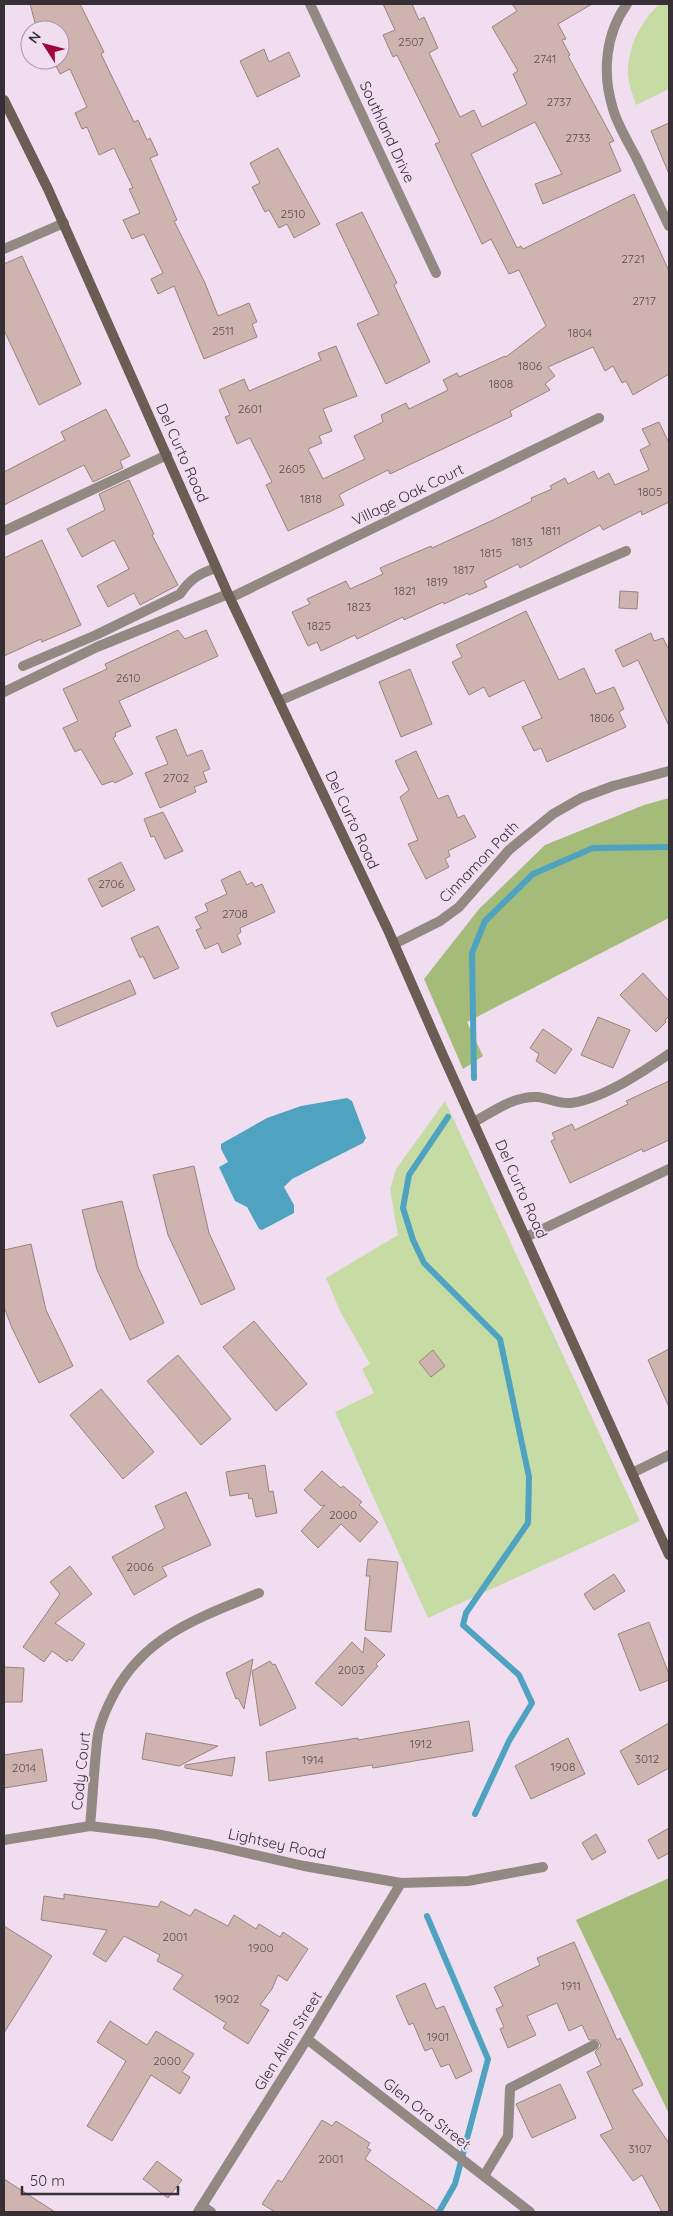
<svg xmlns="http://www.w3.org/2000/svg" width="673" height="2216" viewBox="0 0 673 2216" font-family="Quicksand,sans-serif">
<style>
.green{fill:#c7dba4}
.forest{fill:#a5bb7a}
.water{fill:#4fa3c0}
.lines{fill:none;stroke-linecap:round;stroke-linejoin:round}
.stream{stroke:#4fa3c0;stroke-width:6}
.building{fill:#ceb3ae;stroke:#9b837e}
.lane{stroke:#918982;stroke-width:10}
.street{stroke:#918982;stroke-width:10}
.secondary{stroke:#6a5e54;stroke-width:10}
.labels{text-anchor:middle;stroke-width:4;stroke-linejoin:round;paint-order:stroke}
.number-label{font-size:12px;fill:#5c5054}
.street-label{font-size:15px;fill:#362f36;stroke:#f0def0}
</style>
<rect width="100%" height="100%" fill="#f0def0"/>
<path class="green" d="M 659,4 L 669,4 L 669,89 L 636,105 C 633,95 627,81 628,70 C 629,44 641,22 659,4 Z
M 445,1101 L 640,1521 L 428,1618 L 335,1412 L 374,1393 L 362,1369 L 370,1364 L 340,1311 L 326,1278 L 398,1235 L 390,1189 L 396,1169 Z"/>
<path class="forest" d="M 669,798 L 669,918 L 467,1022 L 483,1056 L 463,1069 L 424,979 L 479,909 L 545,845 L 644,805 Z
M 669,1878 L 669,2114 L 576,1920 Z"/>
<path class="water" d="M 347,1098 L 352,1101 L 366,1138 L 363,1143 L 292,1179 L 284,1187 L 294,1205 L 294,1213 L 262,1230 L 259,1229 L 247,1207 L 235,1201 L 219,1167 L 228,1162 L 221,1149 L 221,1144 L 267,1118 L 301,1106 Z"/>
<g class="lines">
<path class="stream" d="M 474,1078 L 472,953 L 485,921 L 533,874 L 593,848 L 669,847
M 448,1117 L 409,1175 L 403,1208 L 413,1240 L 424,1263 L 500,1339 L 529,1477 L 528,1523 L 466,1613 L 463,1625 L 519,1675 L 532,1703 L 509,1741 L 475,1814
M 427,1916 L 488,2059 L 455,2184 L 439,2212"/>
</g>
<path class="building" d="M 30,4 L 80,4 L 104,52 L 101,54 L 134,122 L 138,120 L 147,140 L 150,138 L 158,155 L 150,158 L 177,220 L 174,221 L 205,283 L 218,316 L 249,303 L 257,322 L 252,324 L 257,337 L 204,359 L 174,286 L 158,294 L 151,279 L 163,273 L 144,234 L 132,239 L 123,220 L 140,213 L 129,189 L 133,188 L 114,148 L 99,155 L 87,127 L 82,129 L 75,113 L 87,107 L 70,69 L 60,74 L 56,66 L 52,67 L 48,60 L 60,60 L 60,30 L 37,30 Z
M 383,4 L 412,4 L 419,20 L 424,17 L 438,48 L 429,53 L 460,117 L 474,110 L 482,127 L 527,104 L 513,74 L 518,71 L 492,27 L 517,11 L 512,4 L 592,4 L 558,24 L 566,39 L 562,40 L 570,55 L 568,56 L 614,141 L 609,143 L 621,171 L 543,204 L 535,184 L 562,174 L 535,122 L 471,154 L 517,248 L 521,246 L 523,249 L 634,194 L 669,271 L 669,374 L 633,395 L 626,381 L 622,383 L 613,366 L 605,371 L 593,347 L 548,367 L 555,376 L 545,384 L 550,390 L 510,411 L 512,416 L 390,474 L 388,470 L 346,491 L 339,495 L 344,505 L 288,531 L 266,485 L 272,482 L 250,438 L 237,444 L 225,417 L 230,415 L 219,390 L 244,379 L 249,391 L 321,360 L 318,353 L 336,346 L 357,396 L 323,409 L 332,431 L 319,436 L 322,443 L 308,449 L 323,479 L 365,459 L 354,436 L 383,422 L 381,415 L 406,403 L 409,409 L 448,390 L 443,380 L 457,373 L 459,377 L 505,356 L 506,357 L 546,326 L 519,270 L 509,274 L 491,239 L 482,244 L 435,144 L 440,142 L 397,55 L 393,57 L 383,35 L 395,30 Z
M 264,49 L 269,62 L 289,52 L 300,76 L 257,97 L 240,61 Z
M 669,123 L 669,174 L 651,131 Z
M 278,148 L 320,224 L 294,238 L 287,224 L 279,228 L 269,210 L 265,212 L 252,187 L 260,183 L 250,163 Z
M 362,212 L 397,283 L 394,285 L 430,362 L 386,384 L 357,324 L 379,314 L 336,224 Z
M 22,256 L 81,384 L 39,405 L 4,330 L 4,264 Z
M 106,409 L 130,456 L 120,461 L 123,468 L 93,482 L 84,465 L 4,505 L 4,472 L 65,440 L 61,432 Z
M 659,422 L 669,443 L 669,502 L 642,515 L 641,511 L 603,530 L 600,525 L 520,568 L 518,564 L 484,581 L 487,587 L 469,595 L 468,593 L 444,604 L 443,602 L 404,620 L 403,617 L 357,639 L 355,635 L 321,651 L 317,642 L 308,646 L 292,612 L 310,604 L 307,599 L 346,581 L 350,589 L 383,574 L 380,568 L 431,546 L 432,548 L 491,521 L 532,501 L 531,498 L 552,489 L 550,486 L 565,478 L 568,484 L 594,471 L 598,479 L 609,473 L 615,485 L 649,470 L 640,450 L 650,445 L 642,429 Z
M 129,480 L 154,534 L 152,535 L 178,585 L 140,605 L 134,593 L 108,607 L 97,586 L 129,569 L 114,540 L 82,557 L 67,529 L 105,510 L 99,494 Z
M 42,540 L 81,625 L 42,642 L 41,639 L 4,656 L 4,558 Z
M 620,591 L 638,592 L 637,609 L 619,608 Z
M 526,611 L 559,680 L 584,668 L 596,694 L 614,687 L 624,709 L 619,712 L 626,727 L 547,762 L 541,748 L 534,751 L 522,727 L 542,718 L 524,680 L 489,697 L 484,687 L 469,695 L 452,662 L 462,657 L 456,645 Z
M 178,630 L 185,639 L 206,630 L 218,656 L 119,701 L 131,726 L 115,733 L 116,736 L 113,738 L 133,774 L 115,783 L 113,781 L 102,785 L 81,749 L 75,752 L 63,728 L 78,721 L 63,689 L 107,669 L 105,664 Z
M 651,633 L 654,641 L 663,638 L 669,650 L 669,726 L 638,660 L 623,667 L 615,650 Z
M 410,669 L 432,724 L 401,737 L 379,682 Z
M 176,729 L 187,756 L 202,750 L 210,769 L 203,772 L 207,782 L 194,787 L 196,792 L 160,808 L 145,773 L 168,764 L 156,737 Z
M 416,751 L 438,799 L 448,795 L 458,818 L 464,815 L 476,837 L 448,851 L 450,856 L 445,859 L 449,867 L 426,879 L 408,844 L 418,840 L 400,797 L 409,790 L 395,761 Z
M 163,812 L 183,851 L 165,859 L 154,836 L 151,837 L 144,819 Z
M 121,862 L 135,890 L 102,907 L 88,879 Z
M 240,871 L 247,885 L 252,882 L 255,887 L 262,884 L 275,912 L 240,928 L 241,932 L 237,935 L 241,944 L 222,953 L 218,943 L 205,949 L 196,930 L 201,928 L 195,917 L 208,911 L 205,904 L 227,894 L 221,880 Z
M 158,926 L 179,968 L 154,979 L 143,956 L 140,958 L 131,938 Z
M 643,973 L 669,1001 L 669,1016 L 665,1020 L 666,1022 L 656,1032 L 620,995 Z
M 130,980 L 136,994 L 57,1027 L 51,1013 Z
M 598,1017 L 630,1030 L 613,1068 L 581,1055 Z
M 543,1029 L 572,1049 L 555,1074 L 536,1061 L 539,1054 L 530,1048 Z
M 669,1081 L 669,1140 L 643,1152 L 642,1149 L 570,1183 L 551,1141 L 555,1139 L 552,1133 L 572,1124 L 575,1130 L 628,1104 L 626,1101 Z
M 194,1166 L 209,1233 L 235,1289 L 201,1305 L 168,1235 L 153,1175 Z
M 122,1201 L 138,1267 L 164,1323 L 130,1340 L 97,1270 L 82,1210 Z
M 31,1244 L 46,1310 L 73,1366 L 39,1383 L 12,1328 L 4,1307 L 4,1250 Z
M 254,1321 L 307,1384 L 276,1411 L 223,1347 Z
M 669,1349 L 669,1407 L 648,1360 Z
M 433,1350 L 445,1366 L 431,1377 L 419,1362 Z
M 178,1355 L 231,1419 L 201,1445 L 147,1381 Z
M 101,1389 L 154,1452 L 123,1479 L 70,1415 Z
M 265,1465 L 269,1492 L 273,1491 L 277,1513 L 256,1517 L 252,1498 L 249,1499 L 248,1493 L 230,1496 L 226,1472 Z
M 322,1471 L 341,1488 L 343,1486 L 362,1502 L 359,1505 L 378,1522 L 360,1542 L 341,1524 L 318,1548 L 301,1531 L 325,1505 L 321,1506 L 304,1490 Z
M 186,1492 L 211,1545 L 162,1567 L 167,1576 L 134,1595 L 112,1557 L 165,1528 L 155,1506 Z
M 368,1559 L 398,1562 L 391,1632 L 365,1630 L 370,1576 L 366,1576 Z
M 70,1566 L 92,1594 L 55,1623 L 85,1644 L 72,1661 L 69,1659 L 67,1662 L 52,1651 L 44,1662 L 23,1647 L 60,1594 L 50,1582 Z
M 614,1574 L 625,1591 L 594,1610 L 584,1594 Z
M 649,1622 L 669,1674 L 669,1680 L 640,1691 L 618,1634 Z
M 365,1637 L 385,1655 L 376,1664 L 378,1666 L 342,1706 L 315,1683 L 352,1642 L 363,1653 Z
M 253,1659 L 247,1693 L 244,1709 L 238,1698 L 236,1699 L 226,1673 Z
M 270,1661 L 273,1665 L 275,1664 L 296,1708 L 260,1726 L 252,1671 Z
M 4,1667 L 24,1668 L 22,1702 L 4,1702 Z
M 469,1721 L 473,1751 L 373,1768 L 372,1765 L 269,1781 L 266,1752 L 358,1738 L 358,1740 Z
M 669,1723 L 669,1768 L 638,1785 L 620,1751 Z
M 146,1733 L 218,1746 L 179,1766 L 142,1759 Z
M 568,1738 L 585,1774 L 531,1799 L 515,1766 Z
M 42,1749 L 47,1781 L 4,1788 L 4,1755 Z
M 235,1757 L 232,1776 L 185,1768 L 185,1765 Z
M 669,1828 L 669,1853 L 658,1859 L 648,1840 Z
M 596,1834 L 606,1852 L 592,1860 L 582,1843 Z
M 64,1894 L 158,1907 L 161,1901 L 190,1916 L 195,1909 L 228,1926 L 234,1915 L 256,1929 L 259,1924 L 280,1937 L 283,1932 L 308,1949 L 287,1981 L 278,1975 L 272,1989 L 260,2005 L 269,2010 L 248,2044 L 223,2028 L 226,2023 L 173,1989 L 183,1975 L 157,1961 L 160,1955 L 124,1936 L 106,1962 L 93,1954 L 107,1930 L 41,1920 L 44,1896 L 64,1899 Z
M 4,1926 L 52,1956 L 4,2033 Z
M 574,1942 L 617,2040 L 620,2038 L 643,2085 L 632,2090 L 669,2143 L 669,2212 L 662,2212 L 642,2175 L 633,2181 L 600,2135 L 613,2129 L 587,2072 L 601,2065 L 595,2052 L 601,2046 L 598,2040 L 589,2040 L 582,2025 L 569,2031 L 557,2003 L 527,2016 L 536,2035 L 508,2048 L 500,2029 L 504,2027 L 496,2009 L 503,2006 L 494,1987 L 540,1965 L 537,1958 Z
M 425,1983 L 436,2009 L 444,2006 L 472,2071 L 456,2079 L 449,2064 L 441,2067 L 432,2048 L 425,2051 L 413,2023 L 409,2025 L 396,1996 Z
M 110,2021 L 147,2045 L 156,2031 L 194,2054 L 182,2072 L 190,2077 L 180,2094 L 151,2075 L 112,2141 L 87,2126 L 126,2061 L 97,2042 Z
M 560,2084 L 576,2118 L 532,2138 L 516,2104 Z
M 322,2120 L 332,2126 L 336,2121 L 370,2143 L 367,2148 L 371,2150 L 365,2159 L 439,2212 L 275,2212 L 262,2204 L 278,2180 L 282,2182 Z
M 157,2161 L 182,2180 L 168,2198 L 143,2179 Z
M 4,2179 L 55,2212 L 4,2212 Z"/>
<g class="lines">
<path class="lane" d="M 4,249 L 64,223
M 4,531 L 167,455
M 23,666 L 96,635 L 180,594 C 190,579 200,573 216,568
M 4,692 L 97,647 L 228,594
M 279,701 L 626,551
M 474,1122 C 494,1111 514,1096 537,1097 C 549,1098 558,1104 571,1103 C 603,1099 642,1072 669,1054
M 526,1237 L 669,1169
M 484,2176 L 508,2136 L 510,2088 L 594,2045
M 202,2206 L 211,2212"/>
<path class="street" d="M 310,4 L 436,273
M 627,4 C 605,34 602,74 613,109 C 618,126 628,142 636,157 C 647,180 658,203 669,226
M 230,598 L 599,418
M 394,944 L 440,921 L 459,907 L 509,850 L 553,814 L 581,798 L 613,786 L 669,771
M 632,1473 L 669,1455
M 90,1826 C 93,1795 94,1764 98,1734 C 101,1720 108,1705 115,1692 C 147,1634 201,1617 259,1593
M 4,1840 L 90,1826 L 156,1834 L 212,1845 L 304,1866 L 401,1883 L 468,1881 L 543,1867
M 307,2039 L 530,2212
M 198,2212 L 307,2039 L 401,1883"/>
<path class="secondary" d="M 4,100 L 48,189 L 228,594 L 388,930 L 441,1051 L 669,1555"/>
</g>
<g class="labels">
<g class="number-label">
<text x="411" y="46">2507</text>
<text x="545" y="63">2741</text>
<text x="559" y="106">2737</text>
<text x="578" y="142">2733</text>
<text x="293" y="218">2510</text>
<text x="633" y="263">2721</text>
<text x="644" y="305">2717</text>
<text x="223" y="335">2511</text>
<text x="580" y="337">1804</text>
<text x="530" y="370">1806</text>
<text x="501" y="388">1808</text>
<text x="250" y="413">2601</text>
<text x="292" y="473">2605</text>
<text x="650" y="496">1805</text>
<text x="311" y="503">1818</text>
<text x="551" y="535">1811</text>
<text x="522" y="546">1813</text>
<text x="491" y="557">1815</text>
<text x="464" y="574">1817</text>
<text x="437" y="586">1819</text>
<text x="405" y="595">1821</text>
<text x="359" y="611">1823</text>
<text x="319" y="630">1825</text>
<text x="128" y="682">2610</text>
<text x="602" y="722">1806</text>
<text x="176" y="782">2702</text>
<text x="111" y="888">2706</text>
<text x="235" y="918">2708</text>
<text x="343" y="1519">2000</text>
<text x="140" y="1571">2006</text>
<text x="351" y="1674">2003</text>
<text x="421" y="1748">1912</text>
<text x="647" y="1763">3012</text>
<text x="313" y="1764">1914</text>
<text x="563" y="1771">1908</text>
<text x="24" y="1772">2014</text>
<text x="175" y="1941">2001</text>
<text x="261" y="1952">1900</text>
<text x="571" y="1990">1911</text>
<text x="227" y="2003">1902</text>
<text x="438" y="2041">1901</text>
<text x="167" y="2065">2000</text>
<text x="640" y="2153">3107</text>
<text x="331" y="2163">2001</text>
</g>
<g class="street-label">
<text transform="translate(387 132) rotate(65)" y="5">Southland Drive</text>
<text transform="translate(182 453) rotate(66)" y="5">Del Curto Road</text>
<text transform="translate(408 495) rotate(-26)" y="5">Village Oak Court</text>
<text transform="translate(352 820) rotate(65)" y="5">Del Curto Road</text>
<text transform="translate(479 862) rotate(-46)" y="5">Cinnamon Path</text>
<text transform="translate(521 1189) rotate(66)" y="5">Del Curto Road</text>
<text transform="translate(81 1771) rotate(-84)" y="5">Cody Court</text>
<text transform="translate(277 1844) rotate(12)" y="5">Lightsey Road</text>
<text transform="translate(288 2041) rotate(-58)" y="5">Glen Allen Street</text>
<text transform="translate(427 2114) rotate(38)" y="5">Glen Ora Street</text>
</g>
</g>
<rect width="673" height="2216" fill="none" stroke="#362f36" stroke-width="10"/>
<g transform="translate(45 45) rotate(306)"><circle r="24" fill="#f0def0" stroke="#a698a6"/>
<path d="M0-4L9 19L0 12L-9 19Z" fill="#a2053c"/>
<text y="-8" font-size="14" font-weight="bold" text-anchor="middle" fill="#362f36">N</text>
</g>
<path d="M22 2186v8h156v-8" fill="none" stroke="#362f36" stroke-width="2.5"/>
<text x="30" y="2186" font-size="15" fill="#362f36" stroke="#f0def0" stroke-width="4" paint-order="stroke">50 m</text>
</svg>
